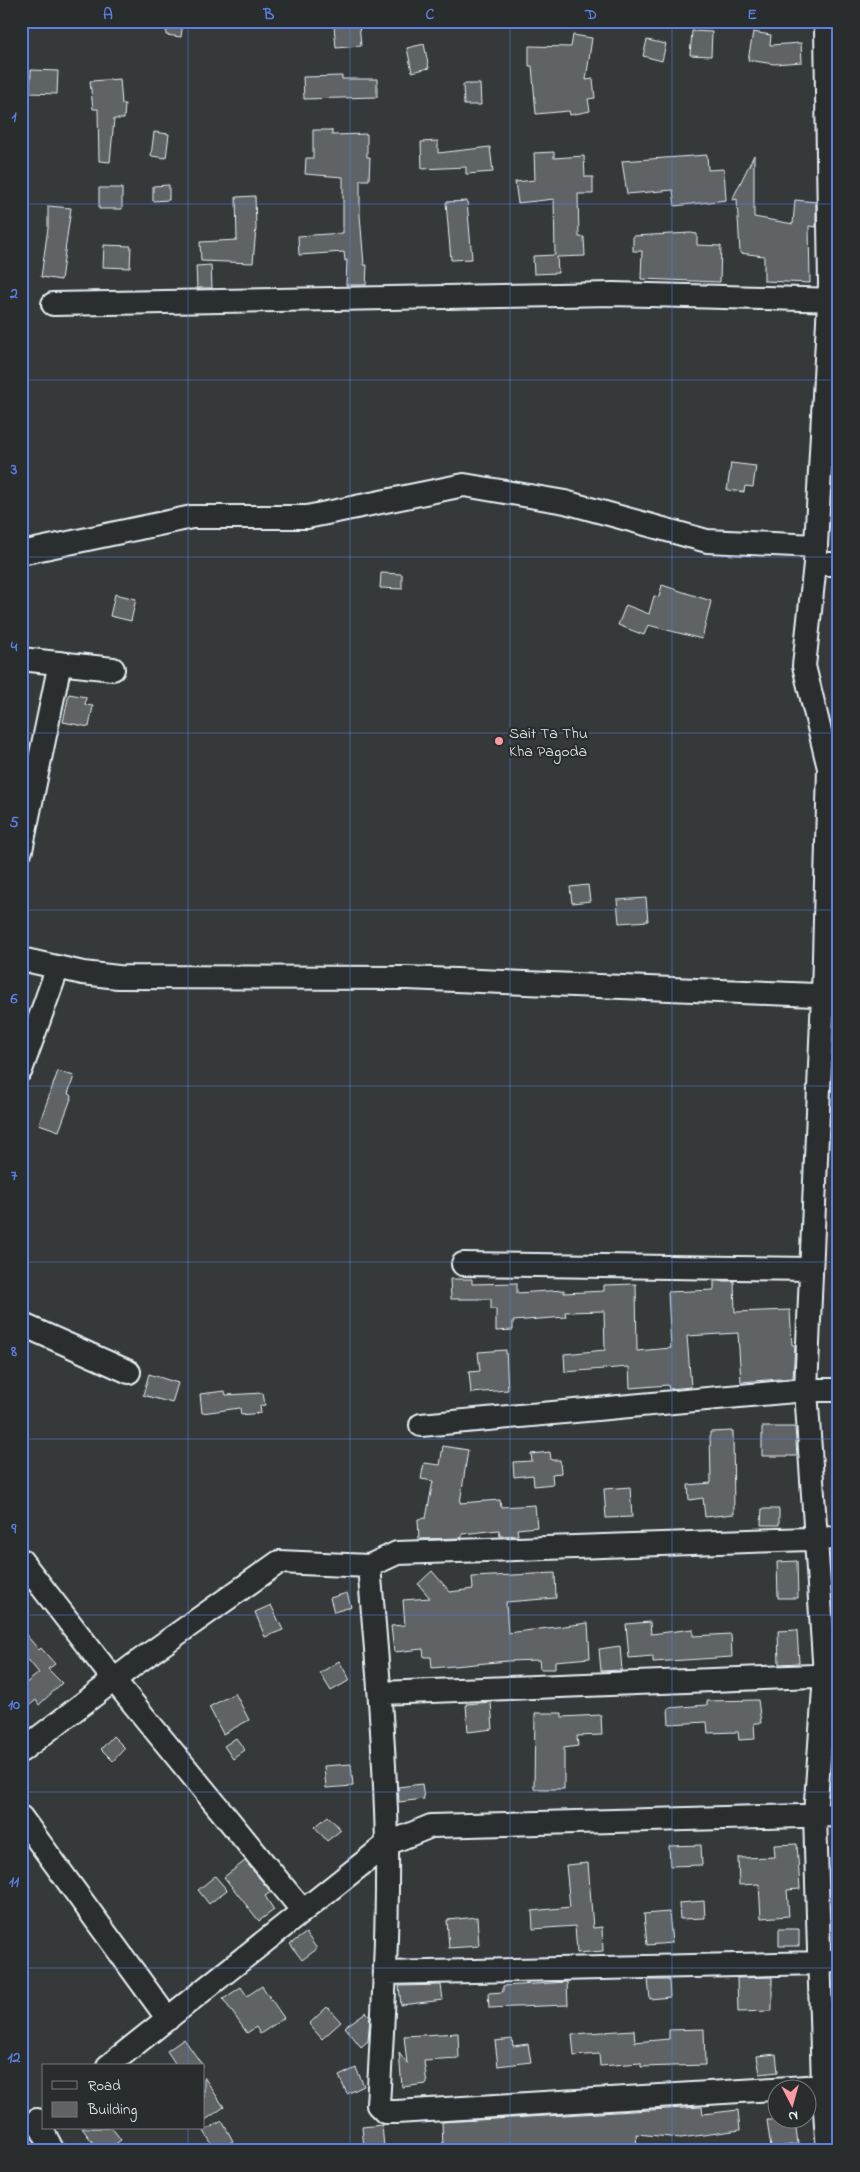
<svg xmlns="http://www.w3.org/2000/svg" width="860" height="2172" viewBox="0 0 860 2172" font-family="'Indie Flower',sans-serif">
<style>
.building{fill:#5f6365;stroke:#e8f1f8}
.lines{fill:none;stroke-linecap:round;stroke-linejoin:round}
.street-casing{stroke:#e8f1f8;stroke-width:26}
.street{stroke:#2a2d2e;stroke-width:22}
.grid{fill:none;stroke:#5a7fe2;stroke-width:1;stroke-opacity:0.55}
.poi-dot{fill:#ff9aa2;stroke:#2a2d2e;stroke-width:2}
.labels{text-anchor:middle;stroke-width:4.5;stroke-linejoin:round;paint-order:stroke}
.poi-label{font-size:16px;fill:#e8f1f8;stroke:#2a2d2e;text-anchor:start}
.neatline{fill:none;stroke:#5a7fe2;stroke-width:2}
.grid-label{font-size:16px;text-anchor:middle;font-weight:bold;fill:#5a7fe2}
</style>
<rect width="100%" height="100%" fill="#35393a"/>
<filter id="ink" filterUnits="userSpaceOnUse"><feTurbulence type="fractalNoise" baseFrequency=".02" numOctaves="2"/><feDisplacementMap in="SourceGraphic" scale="10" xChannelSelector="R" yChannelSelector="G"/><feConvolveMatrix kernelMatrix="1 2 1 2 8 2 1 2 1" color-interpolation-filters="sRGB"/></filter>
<g filter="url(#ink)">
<path class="building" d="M 168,21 L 183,21 L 181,37 L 166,35 Z
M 359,23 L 361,46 L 336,48 L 334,26 Z
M 692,31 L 712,32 L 711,56 L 690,55 Z
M 753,32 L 771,35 L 770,45 L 801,43 L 802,62 L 774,64 L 748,60 Z
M 573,35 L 592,38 L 586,80 L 593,79 L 595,98 L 588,99 L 590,111 L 570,115 L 569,111 L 536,114 L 532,66 L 529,66 L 529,46 L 571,47 Z
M 647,40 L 666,44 L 662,61 L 643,56 Z
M 424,44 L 429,68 L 412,72 L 407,48 Z
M 31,70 L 58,71 L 57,94 L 30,93 Z
M 342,76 L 342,79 L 377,79 L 377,97 L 304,99 L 303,77 Z
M 120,79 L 122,104 L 125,104 L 124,119 L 114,119 L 110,162 L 99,161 L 98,109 L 93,109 L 90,81 Z
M 463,84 L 480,84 L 481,105 L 464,105 Z
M 313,130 L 332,130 L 332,135 L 367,134 L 367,157 L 370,157 L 369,180 L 360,180 L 360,215 L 364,265 L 367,265 L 366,285 L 346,285 L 347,260 L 345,261 L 344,252 L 299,255 L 298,236 L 343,233 L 343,177 L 305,174 L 306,158 L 313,158 Z
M 154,132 L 169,134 L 166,158 L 151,156 Z
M 438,141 L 438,153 L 490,147 L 493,172 L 466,174 L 466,167 L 422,169 L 421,142 Z
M 554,152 L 554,158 L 584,156 L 585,177 L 593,177 L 593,194 L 578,194 L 579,237 L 584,237 L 585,256 L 557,257 L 558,273 L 534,274 L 533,256 L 555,255 L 554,199 L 518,203 L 515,182 L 535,180 L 534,153 Z
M 707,155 L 708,170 L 724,169 L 726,200 L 675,206 L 673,190 L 627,194 L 622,161 Z
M 754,155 L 754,217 L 793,224 L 795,200 L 816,202 L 816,227 L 809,226 L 810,283 L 764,281 L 764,256 L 740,253 L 737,199 L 732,200 Z
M 169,185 L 169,200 L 153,201 L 153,186 Z
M 99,188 L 122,188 L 122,209 L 99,209 Z
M 255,196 L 256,228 L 253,263 L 201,261 L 200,242 L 237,240 L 236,197 Z
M 467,201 L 472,259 L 451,260 L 446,202 Z
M 48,206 L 71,208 L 61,280 L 41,277 L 48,228 Z
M 691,233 L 697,234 L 697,245 L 721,246 L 720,282 L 641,279 L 642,251 L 633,251 L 633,236 Z
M 104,245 L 131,246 L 130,268 L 103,267 Z
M 211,265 L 212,288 L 197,288 L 196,266 Z
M 731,463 L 756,466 L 753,487 L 745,486 L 744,492 L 727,490 Z
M 381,573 L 402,574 L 402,589 L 380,588 Z
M 662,585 L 711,601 L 702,639 L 648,625 L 644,635 L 618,625 L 626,605 L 649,614 L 654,596 L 659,597 Z
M 115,594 L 136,599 L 131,621 L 110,616 Z
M 69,694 L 86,697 L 85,705 L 93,706 L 89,727 L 63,722 Z
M 588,885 L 590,901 L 572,903 L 570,887 Z
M 646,898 L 648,921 L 619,923 L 617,900 Z
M 58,1071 L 74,1076 L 68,1094 L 72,1096 L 59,1131 L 39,1124 Z
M 450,1279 L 472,1279 L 472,1284 L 517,1283 L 517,1293 L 564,1290 L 564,1293 L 604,1291 L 604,1285 L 636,1284 L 637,1351 L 671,1348 L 668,1292 L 714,1290 L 714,1281 L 734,1281 L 735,1312 L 790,1310 L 792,1345 L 795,1345 L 793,1378 L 741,1382 L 738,1333 L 687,1336 L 691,1387 L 669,1389 L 668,1385 L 630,1388 L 629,1367 L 565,1372 L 564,1354 L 605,1350 L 604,1311 L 565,1312 L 566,1317 L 513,1321 L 513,1330 L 496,1331 L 496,1309 L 491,1309 L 491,1299 L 451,1299 Z
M 506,1350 L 508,1390 L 471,1393 L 469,1372 L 480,1371 L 478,1352 Z
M 149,1374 L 178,1383 L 172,1403 L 143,1395 Z
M 225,1391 L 226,1395 L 263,1393 L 265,1405 L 260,1406 L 261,1413 L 241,1415 L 240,1408 L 202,1413 L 200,1394 Z
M 762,1427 L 795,1427 L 797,1456 L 762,1456 Z
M 733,1431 L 734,1514 L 705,1517 L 703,1498 L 689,1500 L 688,1485 L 711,1483 L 710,1432 Z
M 443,1446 L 468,1450 L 460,1503 L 500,1500 L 501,1507 L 535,1505 L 537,1527 L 517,1529 L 518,1535 L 500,1536 L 499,1530 L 462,1534 L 462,1538 L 419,1539 L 418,1519 L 426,1518 L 433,1481 L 421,1479 L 424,1463 L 440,1465 Z
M 550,1452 L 551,1460 L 560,1460 L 561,1473 L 552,1474 L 553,1484 L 534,1486 L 533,1475 L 514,1477 L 513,1462 L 532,1461 L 531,1454 Z
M 630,1487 L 632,1517 L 606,1518 L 604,1489 Z
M 762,1509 L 779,1509 L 779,1525 L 761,1525 Z
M 797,1561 L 798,1598 L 778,1598 L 777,1562 Z
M 432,1571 L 450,1592 L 473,1589 L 472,1577 L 555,1573 L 556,1598 L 506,1602 L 508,1633 L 588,1623 L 590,1658 L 555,1661 L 555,1669 L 540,1669 L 539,1660 L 508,1661 L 432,1668 L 431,1657 L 424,1657 L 423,1649 L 394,1652 L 391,1626 L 405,1625 L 403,1600 L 430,1598 L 418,1584 Z
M 347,1593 L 351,1607 L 334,1612 L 330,1598 Z
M 271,1605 L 283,1630 L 265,1637 L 255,1612 Z
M 650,1622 L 651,1634 L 693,1629 L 693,1636 L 731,1634 L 732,1657 L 653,1662 L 653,1656 L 629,1658 L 626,1624 Z
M 21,1629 L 39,1650 L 41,1648 L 55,1664 L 48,1669 L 62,1683 L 39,1705 L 36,1700 L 21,1713 L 21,1687 L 39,1673 L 21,1651 Z
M 797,1630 L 799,1663 L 779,1664 L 778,1631 Z
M 620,1646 L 622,1670 L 601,1671 L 599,1649 Z
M 339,1661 L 350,1680 L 331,1691 L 320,1673 Z
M 235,1693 L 249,1720 L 223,1734 L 209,1707 Z
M 758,1700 L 761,1723 L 754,1723 L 755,1739 L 739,1740 L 738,1732 L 708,1733 L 707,1722 L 669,1724 L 668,1708 L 707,1705 L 707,1701 Z
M 491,1702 L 493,1729 L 468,1732 L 466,1704 Z
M 535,1713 L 562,1713 L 562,1717 L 601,1715 L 602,1735 L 577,1736 L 578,1746 L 564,1748 L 564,1789 L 534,1789 Z
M 113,1736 L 125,1748 L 113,1761 L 101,1749 Z
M 236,1738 L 245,1750 L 233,1759 L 224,1746 Z
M 351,1764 L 353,1786 L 326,1788 L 324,1766 Z
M 422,1784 L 424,1799 L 399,1802 L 398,1787 Z
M 328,1816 L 341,1830 L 327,1841 L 315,1827 Z
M 797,1844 L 800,1889 L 787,1890 L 789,1916 L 761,1918 L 759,1884 L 739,1885 L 738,1858 L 775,1857 L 774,1845 Z
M 701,1845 L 702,1865 L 670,1866 L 669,1846 Z
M 245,1861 L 271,1892 L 265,1896 L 274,1910 L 259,1921 L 224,1877 Z
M 588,1863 L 593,1928 L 602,1927 L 603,1951 L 577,1953 L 575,1926 L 533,1929 L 532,1911 L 570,1907 L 566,1865 Z
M 215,1876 L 227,1890 L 209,1904 L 198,1890 Z
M 704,1901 L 705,1918 L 680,1919 L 679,1903 Z
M 669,1912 L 672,1943 L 647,1945 L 644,1914 Z
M 477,1917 L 479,1946 L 449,1948 L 447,1920 Z
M 779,1929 L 799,1929 L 799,1946 L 779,1946 Z
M 306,1933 L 317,1949 L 302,1960 L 290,1944 Z
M 772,1977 L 772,2011 L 738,2012 L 737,1978 Z
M 648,1980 L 669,1980 L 670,1997 L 650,1999 Z
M 567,1982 L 568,2005 L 489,2008 L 488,1993 L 503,1992 L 503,1986 Z
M 441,1985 L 443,2000 L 401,2005 L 399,1986 Z
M 262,1986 L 284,2018 L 260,2034 L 256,2027 L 247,2033 L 223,1999 L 241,1987 L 247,1996 Z
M 327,2007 L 341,2022 L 322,2039 L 309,2024 Z
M 366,2012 L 370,2016 L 368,2041 L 361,2047 L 345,2027 Z
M 704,2029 L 705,2065 L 641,2067 L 641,2063 L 600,2066 L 599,2054 L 574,2056 L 572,2034 L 634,2030 L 635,2042 L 669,2039 L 669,2030 Z
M 458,2033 L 459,2059 L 424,2061 L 427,2084 L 402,2087 L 399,2053 L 407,2064 L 404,2036 Z
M 184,2039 L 203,2066 L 177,2066 L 167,2051 Z
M 512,2039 L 513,2046 L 528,2044 L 531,2062 L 498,2066 L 495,2041 Z
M 776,2054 L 778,2072 L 760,2074 L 757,2056 Z
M 356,2068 L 364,2086 L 347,2094 L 339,2076 Z
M 204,2077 L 224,2107 L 204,2121 Z
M 702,2107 L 703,2114 L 738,2110 L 740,2130 L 681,2138 L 636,2134 L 637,2146 L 588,2150 L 587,2147 L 510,2145 L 510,2151 L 481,2151 L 481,2146 L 443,2147 L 442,2122 Z
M 767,2120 L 795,2120 L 798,2144 L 771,2148 Z
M 222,2121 L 233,2141 L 216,2151 L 204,2131 Z
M 382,2125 L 384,2147 L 364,2148 L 362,2127 Z
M 82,2128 L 112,2128 L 121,2140 L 106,2151 L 99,2151 Z"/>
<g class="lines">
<g class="street-casing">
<path id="street" d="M 53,304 L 613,294 L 839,300
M 21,553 L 192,517 L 307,517 L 464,485 L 565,502 L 707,541 L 816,546
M 815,564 L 839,564
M 21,659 L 113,669
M 21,850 L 60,663
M 21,959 L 83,973 L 118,977 L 407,978 L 839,996
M 21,1070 L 58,967
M 463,1264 L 811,1269
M 21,1324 L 129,1372
M 421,1425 L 806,1390 L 839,1390
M 21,1560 L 114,1680 L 303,1911
M 369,1566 L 397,1553 L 839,1538
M 380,1693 L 839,1675
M 21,1751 L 135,1664 L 279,1562 L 369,1566 C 377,1658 385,1751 387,1845 C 388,1931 383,2018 378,2105 L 385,2112 L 396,2112 L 839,2085
M 21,1817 L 168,2019
M 386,1973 L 819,1963 L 839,1960
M 108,2066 L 387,1844 L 431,1826 L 839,1815
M 37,2120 L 53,2151
M 828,2151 L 823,2085 L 815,1815 L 825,1675 L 806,1390 L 823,996 L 829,768 L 804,666 L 815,564 L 830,284 L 826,28 L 839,28"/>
</g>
<use href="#street" class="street"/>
</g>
</g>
<path class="grid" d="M 188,21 L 188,2066M 350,21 L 350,2151M 510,21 L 510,2151M 672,21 L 672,2151M 21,204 L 839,204M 21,380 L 839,380M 21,557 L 839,557M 21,733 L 839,733M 21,910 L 839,910M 21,1086 L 839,1086M 21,1262 L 839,1262M 21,1439 L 839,1439M 21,1615 L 839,1615M 21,1792 L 839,1792M 21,1968 L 839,1968M 188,2128 L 188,2151"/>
<circle class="poi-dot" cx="499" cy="741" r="5"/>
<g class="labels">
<g class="poi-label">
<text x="509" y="738">Sait Ta Thu<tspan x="509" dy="18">Kha Pagoda</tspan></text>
</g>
</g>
<rect width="860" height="2172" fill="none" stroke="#2a2d2e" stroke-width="55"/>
<rect x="42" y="2064" width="162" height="65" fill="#2a2d2e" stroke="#767b7f"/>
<rect x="52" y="2081" width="25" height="8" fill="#2a2d2e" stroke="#767b7f"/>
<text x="88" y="2090" font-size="15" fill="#e8f1f8">Road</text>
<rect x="52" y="2102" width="25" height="15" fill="#5f6365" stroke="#767b7f"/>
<text x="88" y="2114" font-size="15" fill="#e8f1f8">Building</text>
<g transform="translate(792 2104) rotate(174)"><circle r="24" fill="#2a2d2e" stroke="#767b7f"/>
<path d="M0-4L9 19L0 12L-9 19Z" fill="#ff9aa2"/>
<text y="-8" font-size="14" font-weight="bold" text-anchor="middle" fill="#e8f1f8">N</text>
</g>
<rect x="28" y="28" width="804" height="2116" class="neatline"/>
<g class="grid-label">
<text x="108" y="19">A</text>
<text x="269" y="19">B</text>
<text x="430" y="19">C</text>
<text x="591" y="19">D</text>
<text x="752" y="19">E</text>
<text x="14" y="121">1</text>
<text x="14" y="298">2</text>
<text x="14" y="474">3</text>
<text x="14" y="651">4</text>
<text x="14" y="827">5</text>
<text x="14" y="1003">6</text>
<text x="14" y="1180">7</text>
<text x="14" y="1356">8</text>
<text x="14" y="1533">9</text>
<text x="14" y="1709">10</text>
<text x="14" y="1886">11</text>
<text x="14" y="2062">12</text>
</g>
</svg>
